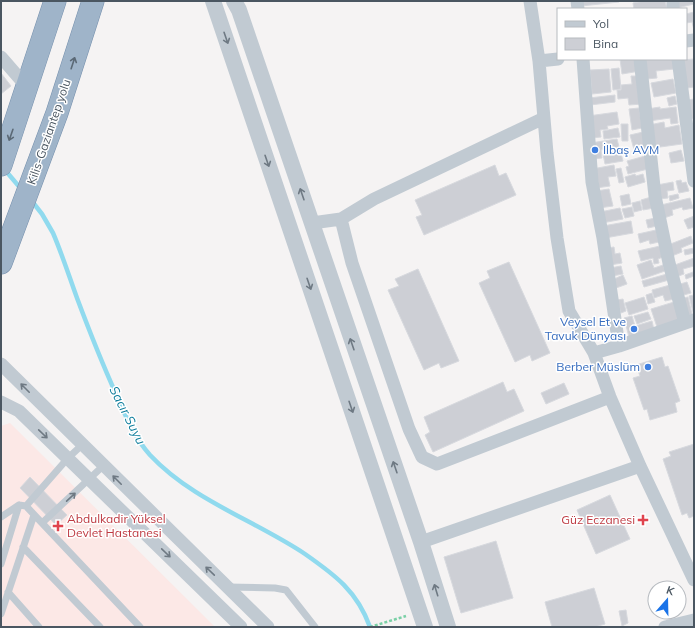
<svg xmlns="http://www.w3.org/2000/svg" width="695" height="628" viewBox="0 0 695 628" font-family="Mulish,sans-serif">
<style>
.medical{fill:#fce8e6}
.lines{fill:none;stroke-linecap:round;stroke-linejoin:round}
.stream{stroke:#90daee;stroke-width:4.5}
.building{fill:#cdcfd5;stroke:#d7d9de}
.trunk-casing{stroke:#7690ad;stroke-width:23}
.path{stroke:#7ad0a6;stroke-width:2.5;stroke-dasharray:3 2;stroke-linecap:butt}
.service{stroke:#c1cad2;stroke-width:7}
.minor{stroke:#c1cad2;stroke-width:13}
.tertiary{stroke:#c1cad2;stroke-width:16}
.trunk{stroke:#9fb4c9;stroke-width:22}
.oneway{stroke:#6e7983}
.oneway2{stroke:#5b6976}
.shop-dot{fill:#3f7fe0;stroke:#fff;stroke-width:1.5}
.health-dot{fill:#e0444e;stroke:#fff;stroke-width:1.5}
.labels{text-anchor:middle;stroke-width:3;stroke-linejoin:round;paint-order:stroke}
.street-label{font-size:12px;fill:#4a5661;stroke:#fff}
.shop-label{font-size:12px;fill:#366cbe;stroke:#fff;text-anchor:end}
.health-label{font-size:12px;fill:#be3a42;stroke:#fff;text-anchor:start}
.water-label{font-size:13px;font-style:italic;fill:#0c7c9b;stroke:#fff}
</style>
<rect width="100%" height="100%" fill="#f5f3f3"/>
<path class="medical" d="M 10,423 L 215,627 L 1,627 L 1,426 Z"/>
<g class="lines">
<path class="stream" d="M 5,170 L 22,190
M 31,200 L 42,214 L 53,233 C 62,254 69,276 77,298 C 89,330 102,363 116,394 C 125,415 134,437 150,455 C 192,500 254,520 305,554 C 335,575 357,591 370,627"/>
</g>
<path class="building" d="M 580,1 L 619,1 L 619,2 L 581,6 Z
M 644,1 L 665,1 L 667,9 L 634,9 L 633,3 Z
M 676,1 L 694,1 L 694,4 L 677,8 Z
M 694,12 L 694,30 L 692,22 L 686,23 L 686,14 Z
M 620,59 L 638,59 L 640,71 L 622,74 Z
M 644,59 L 673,59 L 674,69 L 656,71 L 657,78 L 646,79 Z
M 694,59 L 694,87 L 687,88 L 682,60 Z
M 619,68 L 621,89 L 613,90 L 611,69 Z
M 609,69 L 611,92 L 592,94 L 590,70 Z
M 1,73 L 11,86 L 1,94 Z
M 631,76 L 639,76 L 642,104 L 629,105 L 628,98 L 618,99 L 617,90 L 621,90 L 621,85 L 632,84 Z
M 673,79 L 676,93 L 654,97 L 651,83 Z
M 615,95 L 615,102 L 590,105 L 589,98 Z
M 675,96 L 677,104 L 669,106 L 667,98 Z
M 694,99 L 694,118 L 690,119 L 687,100 Z
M 660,107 L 660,109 L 676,107 L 678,123 L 671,124 L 670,118 L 649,121 L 647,109 Z
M 639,108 L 642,128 L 632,130 L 629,109 Z
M 617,112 L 619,124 L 607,126 L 608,129 L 600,130 L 601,137 L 592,138 L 588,116 Z
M 664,122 L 665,128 L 679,125 L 682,144 L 653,148 L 649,125 Z
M 621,124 L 628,124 L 628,141 L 622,141 Z
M 618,128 L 620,137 L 604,139 L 603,131 Z
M 643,132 L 647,150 L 635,153 L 630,135 Z
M 617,139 L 619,147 L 601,150 L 602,158 L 593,159 L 590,143 Z
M 620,150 L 623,161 L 605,164 L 603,154 Z
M 681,150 L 684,161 L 671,163 L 669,153 Z
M 645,156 L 648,169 L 628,174 L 626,167 L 629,166 L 627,161 Z
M 495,165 L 499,176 L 506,173 L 516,195 L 424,235 L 416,217 L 422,215 L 415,200 Z
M 614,165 L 616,176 L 608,177 L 610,186 L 596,188 L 592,169 Z
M 621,168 L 624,182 L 619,183 L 616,169 Z
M 635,174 L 636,176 L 643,174 L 645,182 L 628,187 L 625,177 Z
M 681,180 L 682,183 L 686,182 L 689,191 L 679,193 L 676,181 Z
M 673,182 L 674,190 L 667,191 L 668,198 L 659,199 L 657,185 Z
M 609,189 L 613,206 L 599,208 L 596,191 Z
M 629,194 L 631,204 L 622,206 L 620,196 Z
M 678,194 L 679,198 L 670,201 L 669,196 Z
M 651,197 L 654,208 L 643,210 L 641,200 Z
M 690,198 L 693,208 L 683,210 L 682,207 L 672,210 L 673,215 L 664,218 L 661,205 Z
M 640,201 L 642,210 L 634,212 L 632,203 Z
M 632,207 L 634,216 L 625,218 L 622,209 Z
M 620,208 L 623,219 L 602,223 L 600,212 Z
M 694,216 L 694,227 L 688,229 L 684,220 Z
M 655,218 L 657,226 L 648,228 L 646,220 Z
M 631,221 L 633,233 L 605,238 L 603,226 Z
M 656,230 L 659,242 L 650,244 L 649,240 L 640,243 L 638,234 Z
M 691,236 L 693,243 L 681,248 L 682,252 L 672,256 L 668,245 Z
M 660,246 L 663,257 L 658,259 L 659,263 L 654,264 L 653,258 L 641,261 L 638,251 Z
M 614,247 L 615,254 L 620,253 L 622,263 L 610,265 L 607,248 Z
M 694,248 L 694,253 L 685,255 L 684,250 Z
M 694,258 L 694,266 L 683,269 L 684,274 L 676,277 L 672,266 Z
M 651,260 L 654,268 L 663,265 L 665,271 L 642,279 L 637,265 Z
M 509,262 L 550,353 L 532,361 L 530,355 L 515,362 L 479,283 L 490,278 L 487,271 Z
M 621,266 L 623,274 L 612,276 L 610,268 Z
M 418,269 L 459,361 L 441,368 L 439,363 L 424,370 L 388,290 L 399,286 L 395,279 Z
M 693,272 L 694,276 L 686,279 L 685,275 Z
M 667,274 L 669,280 L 644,287 L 642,281 Z
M 623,275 L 627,284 L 616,288 L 612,280 Z
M 687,282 L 691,293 L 680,296 L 677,285 Z
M 670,285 L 674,299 L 665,301 L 663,295 L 654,298 L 652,290 Z
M 652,293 L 655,302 L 648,304 L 646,295 Z
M 694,295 L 694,316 L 689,296 Z
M 644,297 L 648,309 L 629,315 L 625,303 Z
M 688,297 L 692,314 L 685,316 L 680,299 Z
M 623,299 L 626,311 L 621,313 L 617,300 Z
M 674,302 L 680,323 L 658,330 L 651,309 Z
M 648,312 L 651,319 L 637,324 L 634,316 Z
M 632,316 L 635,326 L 652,321 L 654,330 L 629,337 L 624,318 Z
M 662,357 L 665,367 L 668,366 L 680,401 L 675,403 L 677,412 L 650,420 L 647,409 L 644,410 L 633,378 L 640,376 L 636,365 Z
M 503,382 L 507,392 L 514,389 L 524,411 L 433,452 L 425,435 L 430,432 L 424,417 Z
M 564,383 L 569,394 L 546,404 L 541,393 Z
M 694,444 L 694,516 L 689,518 L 687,513 L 682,515 L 663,459 L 671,456 L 669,452 Z
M 30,477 L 67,515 L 56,525 L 20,488 Z
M 610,495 L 630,539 L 596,554 L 577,510 Z
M 496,541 L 513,598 L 461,613 L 444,557 Z
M 594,588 L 605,624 L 595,627 L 552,627 L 545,602 Z
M 626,610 L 628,623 L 622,626 L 619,611 Z"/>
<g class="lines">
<g class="trunk-casing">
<path id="trunk" d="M 1,165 L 55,1
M 1,263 L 57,113 L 93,1"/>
</g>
<path class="path" d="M 370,627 L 406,616"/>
<path class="service" d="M 26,506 L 68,458 L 82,445
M 1,517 L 19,505
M 42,523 L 103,466
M 23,547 L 100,627
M 1,564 L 19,505 L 26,506 L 140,627
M 227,587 L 275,588 L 286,590 L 315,627
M 8,592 L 39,627
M 1,614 L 34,515"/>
<path class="minor" d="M 530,1 L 539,61 L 547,153 L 557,238 L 569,311 L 594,353 L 610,397 L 640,466 L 694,580
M 577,1 L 578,9
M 673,1 L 673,9
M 686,41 L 694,40
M 1,57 L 27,87
M 583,59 L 592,182 L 603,238 L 619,346
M 640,59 L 655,196 L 669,263 L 685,323
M 678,59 L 694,181
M 539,61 L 558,59
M 341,219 L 352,263 L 409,429 L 422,457 L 437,464 L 610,397
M 312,223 L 341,219 L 374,199 L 544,118
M 594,353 L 619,346 L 694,320
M 1,364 L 268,627
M 1,402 L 19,411 L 241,627
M 421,542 L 640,466
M 665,627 L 694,620"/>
<path class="tertiary" d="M 213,1 L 425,627
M 234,1 L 239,10 L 421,542 L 448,627"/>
<use href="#trunk" class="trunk"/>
</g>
<defs><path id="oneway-shaft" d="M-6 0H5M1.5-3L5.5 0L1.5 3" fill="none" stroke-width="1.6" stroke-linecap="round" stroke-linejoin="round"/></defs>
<g class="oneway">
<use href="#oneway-shaft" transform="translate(226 38) rotate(71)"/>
<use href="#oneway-shaft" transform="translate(267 161) rotate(71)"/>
<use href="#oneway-shaft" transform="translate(302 194) rotate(-109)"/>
<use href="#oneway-shaft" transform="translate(309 284) rotate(71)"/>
<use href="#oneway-shaft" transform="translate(352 344) rotate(-109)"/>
<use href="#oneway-shaft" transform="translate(25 388) rotate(-135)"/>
<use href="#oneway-shaft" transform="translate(351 407) rotate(71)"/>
<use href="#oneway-shaft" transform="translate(43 434) rotate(44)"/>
<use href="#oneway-shaft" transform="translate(395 467) rotate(-109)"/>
<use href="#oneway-shaft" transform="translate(117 480) rotate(-135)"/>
<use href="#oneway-shaft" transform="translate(71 497) rotate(-43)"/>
<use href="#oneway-shaft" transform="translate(166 553) rotate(44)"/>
<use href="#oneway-shaft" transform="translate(210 571) rotate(-136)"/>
<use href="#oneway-shaft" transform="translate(436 590) rotate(-107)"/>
</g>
<g class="oneway2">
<use href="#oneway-shaft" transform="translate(73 63) rotate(-72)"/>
<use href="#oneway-shaft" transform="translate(11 135) rotate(109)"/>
</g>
<g class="shop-dot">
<circle cx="595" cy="150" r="4"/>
<circle cx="634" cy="329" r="4"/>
<circle cx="648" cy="367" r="4"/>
</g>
<g class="health-dot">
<path d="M641 514h4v4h4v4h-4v4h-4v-4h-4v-4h4z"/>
<path d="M56 520h4v4h4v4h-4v4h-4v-4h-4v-4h4z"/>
</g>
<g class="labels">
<g class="street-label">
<text transform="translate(49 132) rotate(-71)" y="4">Kilis-Gaziantep yolu</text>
</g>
<g class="shop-label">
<text x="603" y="154" text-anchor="start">İlbaş AVM</text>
<text x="626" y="326">Veysel Et ve<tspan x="626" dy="14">Tavuk Dünyası</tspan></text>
<text x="640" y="371">Berber Müslüm</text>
</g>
<g class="health-label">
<text x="67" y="523">Abdulkadir Yüksel<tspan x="67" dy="14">Devlet Hastanesi</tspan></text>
<text x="635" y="524" text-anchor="end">Güz Eczanesi</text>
</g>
<g class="water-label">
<text transform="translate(128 415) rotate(63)" y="5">Sacır Suyu</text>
</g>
</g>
<rect width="695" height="628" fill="none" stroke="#4a5661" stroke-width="4"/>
<rect x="557" y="8" width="130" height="52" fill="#ffffff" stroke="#b7bbc0"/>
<rect x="565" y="21" width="20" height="6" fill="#c1cad2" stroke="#b7bbc0"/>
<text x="593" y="28" font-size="12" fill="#4a5661">Yol</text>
<rect x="565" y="38" width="20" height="12" fill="#cdcfd5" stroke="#b7bbc0"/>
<text x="593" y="48" font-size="12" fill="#4a5661">Bina</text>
<g transform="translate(667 600) rotate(20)"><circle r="19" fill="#ffffff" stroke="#b7bbc0"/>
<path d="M0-3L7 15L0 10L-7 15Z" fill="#1a73e8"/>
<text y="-6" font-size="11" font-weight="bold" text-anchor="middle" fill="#4a5661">K</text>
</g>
</svg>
